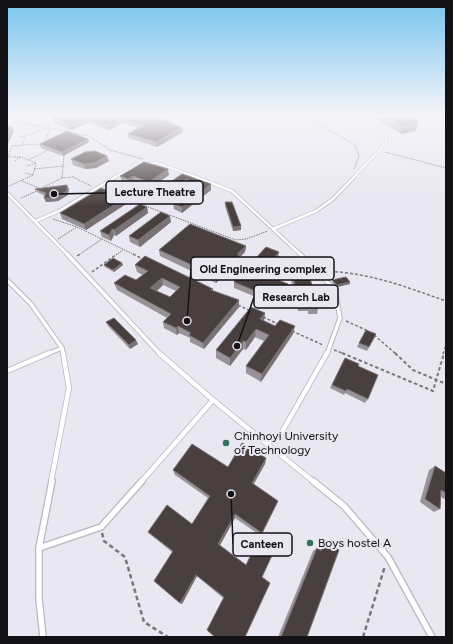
<svg xmlns="http://www.w3.org/2000/svg" width="453" height="644" viewBox="0 0 453 644" font-family="Figtree,sans-serif">
<rect width="100%" height="100%" fill="#e8e7f2"/>
<g fill="none" stroke-linecap="round" stroke-linejoin="round">
<defs>
<path id="service-far4" d="M 349,116 L 386,139 L 386,143 L 354,177
M 161,118 L 163,116
M 145,164 L 157,163 L 196,177
M 115,177 L 137,166"/>
<path id="service-far3" d="M 193,176 L 232,191 L 301,255
M 7,193 L 68,255
M 36,221 L 59,211 L 117,176
M 273,229 L 316,211 L 333,199 L 355,176"/>
<path id="service-far2" d="M 67,254 L 160,354
M 300,254 L 335,290 L 340,318 L 327,354
M 7,280 L 31,304 L 62,348 L 63,354
M 47,354 L 62,348"/>
<path id="service-far1" d="M 159,353 L 213,400 L 314,482
M 7,371 L 49,353
M 267,444 L 282,432 L 327,353
M 51,482 L 69,388 L 63,353
M 141,482 L 213,400"/>
<path id="service" d="M 313,481 L 344,506 L 388,557 L 432,637
M 39,548 L 101,527 L 142,481
M 43,637 L 39,599 L 39,548 L 52,481"/>
</defs>
<!-- service-far4 casing -->
<use href="#service-far4" stroke="#b8b8c2" stroke-width="3"/>
<!-- service-far3 casing -->
<use href="#service-far3" stroke="#b8b8c2" stroke-width="4"/>
<!-- service-far2 casing -->
<use href="#service-far2" stroke="#b8b8c2" stroke-width="5.5"/>
<!-- service-far1 casing -->
<use href="#service-far1" stroke="#b8b8c2" stroke-width="6"/>
<!-- service casing -->
<use href="#service" stroke="#b8b8c2" stroke-width="8"/>
<!-- path-far3 -->
<path stroke="#78777f" stroke-width="1" stroke-dasharray="1.5 1" stroke-linecap="butt" d="M 305,116 L 355,145 L 359,156 L 354,169
M 16,121 L 89,136 L 110,150 L 143,159
M 25,136 L 48,128
M 20,137 L 25,136 L 22,145
M 45,141 L 50,128
M 385,152 L 446,168
M 7,157 L 21,157 L 36,163 L 33,175 L 7,187
M 8,157 L 12,146 L 35,144 L 42,146
M 29,160 L 50,149
M 15,161 L 20,157
M 27,166 L 36,163
M 34,169 L 64,166
M 25,173 L 33,175
M 62,178 L 73,177 L 91,186
M 22,181 L 39,188
M 42,188 L 62,178 L 64,155
M 108,192 L 236,240 L 246,239 L 268,231
M 21,198 L 37,191
M 53,219 L 77,227 L 135,255
M 58,239 L 77,227
M 79,255 L 102,239
M 116,255 L 123,250"/>
<!-- path-far2 -->
<path stroke="#78777f" stroke-width="1.5" stroke-dasharray="3 2" stroke-linecap="butt" d="M 133,254 L 143,259
M 77,256 L 80,254
M 325,271 C 371,273 403,286 446,301
M 92,272 L 117,254
M 238,305 L 249,310
M 263,317 L 278,324
M 346,321 L 368,331
M 292,331 L 323,345
M 374,335 L 396,354
M 334,350 L 345,354
M 443,354 L 446,345"/>
<!-- path-far1 -->
<path stroke="#78777f" stroke-width="2" stroke-dasharray="3.5 2.5" stroke-linecap="butt" d="M 342,353 L 433,391 L 444,353
M 395,353 L 413,370 L 446,384"/>
<!-- path -->
<path stroke="#78777f" stroke-width="2.5" stroke-dasharray="4.5 3" stroke-linecap="butt" d="M 102,533 L 104,541 L 125,557 L 144,622 L 168,637
M 363,637 L 385,566"/>
<!-- service-far4 -->
<use href="#service-far4" stroke="#fff" stroke-width="2"/>
<!-- service-far3 -->
<use href="#service-far3" stroke="#fff" stroke-width="2.5"/>
<!-- service-far2 -->
<use href="#service-far2" stroke="#fff" stroke-width="3.5"/>
<!-- service-far1 -->
<use href="#service-far1" stroke="#fff" stroke-width="4.5"/>
<!-- service -->
<use href="#service" stroke="#fff" stroke-width="5.5"/>
</g>
<!-- wall -->
<path fill="#989398" fill-rule="evenodd" d="M 78,116 L 158,116 L 155,118 L 174,123 L 174,125 L 183,132 L 157,147 L 129,138 L 128,134 L 139,128 L 122,123 L 109,130 L 88,123 L 71,130 L 54,123 L 53,118 L 70,119 Z
M 378,116 L 411,116 L 418,120 L 416,123 L 418,124 L 415,131 L 401,134 L 377,119 Z
M 88,139 L 89,142 L 63,156 L 41,148 L 40,144 Z
M 71,159 L 109,161 L 96,168 L 85,169 L 73,165 Z
M 182,174 L 211,184 L 211,190 L 182,213 L 174,209 L 173,203 L 191,190 L 187,185 L 161,204 L 153,201 L 152,195 Z
M 169,175 L 150,188 L 134,182 L 130,185 L 122,182 L 120,176 Z
M 35,189 L 69,189 L 68,195 L 58,201 L 46,202 L 45,196 L 37,192 Z
M 125,198 L 126,204 L 86,230 L 62,219 L 60,213 Z
M 225,202 L 241,230 L 233,231 L 225,206 Z
M 147,207 L 148,213 L 116,236 L 114,235 L 111,241 L 102,237 L 100,231 Z
M 171,222 L 140,247 L 130,242 L 129,236 Z
M 246,246 L 245,252 L 239,258 L 239,262 L 227,275 L 225,274 L 216,283 L 160,256 L 159,250 Z
M 278,258 L 264,274 L 288,284 L 287,290 L 276,305 L 234,288 L 234,282 Z
M 122,263 L 123,265 L 114,272 L 105,267 L 104,265 Z
M 135,265 L 239,300 L 239,307 L 204,349 L 190,342 L 190,338 L 179,333 L 177,335 L 164,328 L 163,322 L 167,318 L 117,290 L 114,283 L 136,280 L 143,275 L 137,272 ZM 163,285 L 176,291 L 170,297 L 157,291 Z
M 291,269 L 318,308 L 317,314 L 308,314 L 308,311 L 298,311 L 290,276 Z
M 332,280 L 350,282 L 350,284 L 337,287 L 332,282 Z
M 265,313 L 264,321 L 293,334 L 261,382 L 246,373 L 246,366 L 264,341 L 255,337 L 246,350 L 243,349 L 230,366 L 216,358 L 216,350 Z
M 106,322 L 138,344 L 130,349 L 108,326 Z
M 376,334 L 367,351 L 357,347 L 359,343 Z
M 345,358 L 358,366 L 368,399 L 365,403 L 345,393 L 344,395 L 330,388 Z
M 266,458 L 265,464 L 254,484 L 278,501 L 261,536 L 235,518 L 220,545 L 246,565 L 275,549 L 223,598 L 197,576 L 182,604 L 180,603 L 172,552 L 151,535 L 148,532 L 192,524 L 208,498 L 175,475 L 173,470 L 228,467 Z
M 435,466 L 446,473 L 446,500 L 441,497 L 440,509 L 434,512 L 420,502 L 429,470 Z
M 325,540 L 307,637 L 278,637 L 313,551 L 317,548 L 319,549 L 321,544 Z"/>
<!-- shaded-wall -->
<path fill="#797174" d="M 149,116 L 158,116 L 150,120 Z
M 87,119 L 88,123 L 71,130 L 69,125 Z
M 121,119 L 122,123 L 109,130 L 108,125 Z
M 418,120 L 416,124 L 418,124 L 415,131 L 401,134 L 403,126 L 414,122 Z
M 11,126 L 14,131 L 7,146 L 7,136 Z
M 182,127 L 183,132 L 157,147 L 156,142 Z
M 88,139 L 89,142 L 63,156 L 62,152 Z
M 107,156 L 109,161 L 96,168 L 85,169 L 84,164 Z
M 168,169 L 169,175 L 150,188 L 149,182 Z
M 133,176 L 134,182 L 130,185 L 128,179 Z
M 187,179 L 187,185 L 161,204 L 160,198 Z
M 211,184 L 211,190 L 182,213 L 182,207 Z
M 67,185 L 69,189 L 68,195 L 58,201 L 46,202 L 44,198 Z
M 125,198 L 126,204 L 86,230 L 84,224 Z
M 147,207 L 148,213 L 116,236 L 114,230 Z
M 170,216 L 171,222 L 140,247 L 138,240 Z
M 241,226 L 241,230 L 233,231 L 233,227 Z
M 112,229 L 114,235 L 111,241 L 109,235 Z
M 246,246 L 245,252 L 239,258 L 239,262 L 227,275 L 227,268 L 237,254 Z
M 279,252 L 278,258 L 261,279 L 261,273 Z
M 122,263 L 123,265 L 114,272 L 113,270 Z
M 224,267 L 225,274 L 216,283 L 216,276 Z
M 162,278 L 163,285 L 152,295 L 150,288 Z
M 350,282 L 350,284 L 337,287 L 337,285 Z
M 288,284 L 287,290 L 276,305 L 277,300 Z
M 239,300 L 239,307 L 204,349 L 203,343 Z
M 265,313 L 264,321 L 260,319 Z
M 178,326 L 179,333 L 177,335 L 176,328 Z
M 295,326 L 293,334 L 261,382 L 262,374 Z
M 256,329 L 255,337 L 246,350 L 246,342 Z
M 136,340 L 138,344 L 130,349 L 129,345 Z
M 243,341 L 243,349 L 230,366 L 230,358 Z
M 266,458 L 265,464 L 251,488 L 252,483 Z
M 235,514 L 235,518 L 219,547 L 218,544 Z
M 196,575 L 197,576 L 182,604 L 180,603 Z"/>
<!-- building -->
<path fill="#493f3e" stroke="#797174" fill-rule="evenodd" d="M 54,116 L 62,116 L 70,119 L 78,116 L 149,116 L 174,123 L 171,124 L 182,127 L 156,142 L 128,134 L 144,125 L 121,119 L 108,125 L 87,119 L 69,125 L 53,118 Z
M 386,116 L 411,116 L 418,120 L 414,122 L 418,124 L 403,126 Z
M 11,126 L 7,136 L 7,127 Z
M 67,131 L 88,139 L 62,152 L 40,144 Z
M 95,151 L 107,156 L 94,163 L 84,164 L 71,159 L 85,152 Z
M 144,162 L 168,169 L 149,182 L 133,176 L 128,179 L 120,176 Z
M 182,174 L 211,184 L 182,207 L 173,203 L 194,188 L 187,179 L 160,198 L 152,195 Z
M 67,185 L 67,191 L 56,197 L 44,198 L 46,193 L 35,189 Z
M 101,188 L 125,198 L 84,224 L 60,213 Z
M 225,202 L 232,202 L 241,226 L 233,227 Z
M 140,204 L 147,207 L 114,230 L 112,229 L 109,235 L 100,231 Z
M 161,212 L 170,216 L 138,240 L 129,236 Z
M 190,224 L 246,246 L 237,254 L 239,255 L 227,268 L 224,267 L 216,276 L 159,250 Z
M 266,247 L 279,252 L 261,273 L 288,284 L 277,300 L 234,282 Z
M 145,256 L 213,289 L 211,290 L 239,300 L 203,343 L 189,335 L 191,333 L 178,326 L 176,328 L 163,322 L 171,314 L 114,283 L 125,275 L 136,280 L 148,271 L 135,265 ZM 162,278 L 180,287 L 170,297 L 150,288 Z
M 113,258 L 122,263 L 113,270 L 104,265 Z
M 307,267 L 318,308 L 310,308 L 309,305 L 300,305 L 291,269 Z
M 346,277 L 350,282 L 337,285 L 332,280 Z
M 251,307 L 265,313 L 260,319 L 275,326 L 280,320 L 295,326 L 262,374 L 246,366 L 269,335 L 256,329 L 246,342 L 243,341 L 230,358 L 216,350 Z
M 114,318 L 136,340 L 129,345 L 106,322 Z
M 366,330 L 376,334 L 369,347 L 359,343 Z
M 345,358 L 359,364 L 358,366 L 378,375 L 368,399 L 347,389 L 346,391 L 332,385 Z
M 242,443 L 266,458 L 252,483 L 278,501 L 262,533 L 235,514 L 218,544 L 246,565 L 259,538 L 275,549 L 262,577 L 270,583 L 245,637 L 215,637 L 207,630 L 224,597 L 196,575 L 180,603 L 154,581 L 173,551 L 148,532 L 167,505 L 192,524 L 210,496 L 173,470 L 192,444 L 228,467 Z
M 435,466 L 446,473 L 446,493 L 441,490 L 440,509 L 425,499 Z
M 325,540 L 339,550 L 307,637 L 281,637 L 317,548 L 321,551 Z"/>
<!-- sky -->
<linearGradient id="sky" x2="0" y2="1"><stop stop-color="#77c5ee"/><stop offset="0.56" stop-color="#f5f4f9"/><stop offset="1" stop-color="#f5f4f9" stop-opacity="0"/></linearGradient>
<rect width="453" height="206" fill="url(#sky)"/>
<!-- markers -->
<g fill="#36715a" stroke="#e8e7f2" stroke-width="1.5">
<circle cx="226" cy="443" r="4"/>
<circle cx="310" cy="543" r="4"/>
</g>
<g text-anchor="middle" stroke-width="4" stroke-linejoin="round" paint-order="stroke">
<!-- near-poi labels -->
<g font-size="12" fill="#131216" stroke="#e8e7f2" text-anchor="start">
<text x="234" y="440">Chinhoyi University<tspan x="234" dy="14">of Technology</tspan></text>
<text x="318" y="547">Boys hostel A</text>
</g>
</g>
<!-- callouts -->
<path fill="none" stroke="#131216" stroke-width="1.5" d="M54 194L106 193M187 321L191 269M237 346L254 297M231 494L233 544"/>
<g fill="#131216" stroke="#e8e7f2" stroke-width="1.5">
<circle cx="54" cy="194" r="4"/>
<circle cx="187" cy="321" r="4"/>
<circle cx="237" cy="346" r="4"/>
<circle cx="231" cy="494" r="4"/>
</g>
<g fill="#e8e7f2" stroke="#131216" stroke-width="1.5">
<rect x="106" y="181" width="97" height="23" rx="4"/>
<rect x="191" y="257" width="143" height="23" rx="4"/>
<rect x="254" y="285" width="84" height="23" rx="4"/>
<rect x="233" y="533" width="59" height="23" rx="4"/>
</g>
<g font-size="11" text-anchor="middle" font-weight="bold" fill="#131216">
<text x="155" y="196">Lecture Theatre</text>
<text x="263" y="273">Old Engineering complex</text>
<text x="296" y="301">Research Lab</text>
<text x="262" y="548">Canteen</text>
</g>
<!-- border -->
<rect width="453" height="644" fill="none" stroke="#131216" stroke-width="16"/>
</svg>
